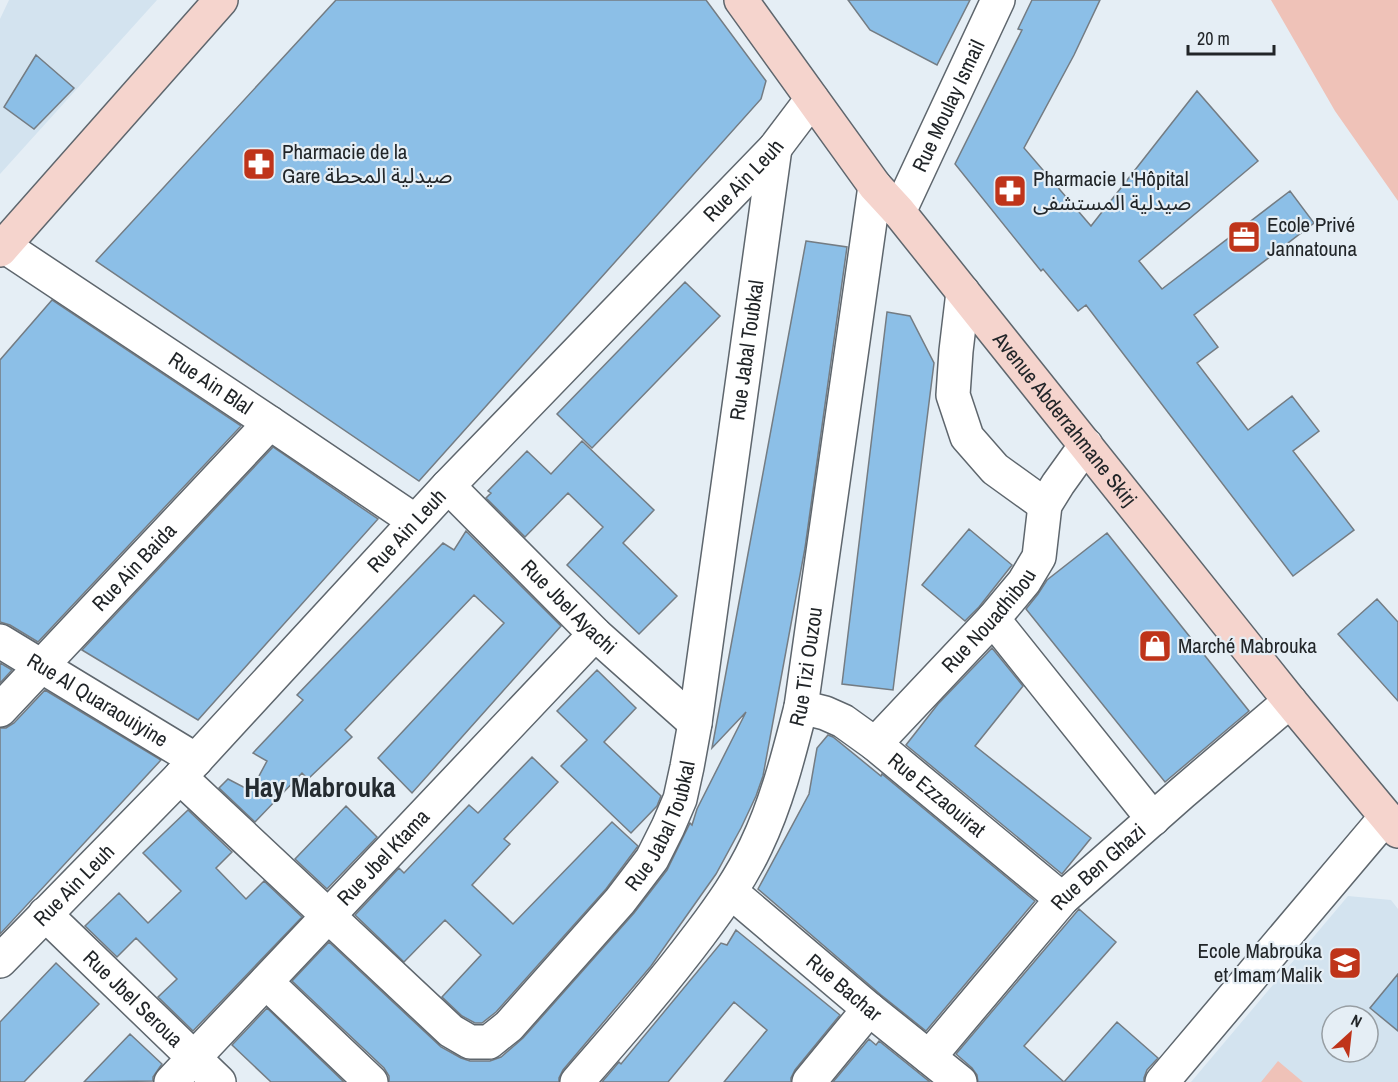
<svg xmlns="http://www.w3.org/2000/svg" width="1398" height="1082" viewBox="0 0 1398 1082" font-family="'Archivo Narrow','Noto Sans Arabic',sans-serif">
<rect width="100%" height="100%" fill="#e5eef5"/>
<!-- built -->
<path fill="#d3e3ef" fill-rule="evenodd" d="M 9,0 L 157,0 L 0,174 L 0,19 Z
M 1348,896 L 1391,900 L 1398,909 L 1398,1082 L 1191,1082 ZM 1332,1016 L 1368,1016 L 1368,1052 L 1332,1052 Z"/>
<!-- green -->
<path fill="#efc2b8" d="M 1271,0 L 1398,0 L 1398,201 L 1335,111 Z
M 1278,1061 L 1303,1082 L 1261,1082 Z"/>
<!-- building -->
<path fill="#8cbfe7" stroke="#747c83" stroke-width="1.5" d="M 336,0 L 706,0 L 766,81 L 761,99 L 419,481 L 96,261 Z
M 848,0 L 970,0 L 937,65 L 870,30 Z
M 1032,0 L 1100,0 L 1074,55 L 1024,148 L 1091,226 L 1197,91 L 1258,161 L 1139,261 L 1162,289 L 1290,191 L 1314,223 L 1194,315 L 1218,347 L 1197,363 L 1248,430 L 1292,396 L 1319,431 L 1293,451 L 1354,530 L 1293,576 L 1086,305 L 1078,311 L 1043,269 L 1041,271 L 955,164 L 1022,30 L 1018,29 Z
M 36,55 L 74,88 L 34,129 L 4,107 Z
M 806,241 L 847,247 L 805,548 L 763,776 L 756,796 L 741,828 L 716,874 L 651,966 L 563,1070 L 559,1078 L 559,1082 L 389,1082 L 389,1076 L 384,1068 L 292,981 L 329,942 L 441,1047 L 461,1058 L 470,1061 L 490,1061 L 501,1057 L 523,1038 L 634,913 L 667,870 L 690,823 L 692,825 L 697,809 L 746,712 L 712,748 Z
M 685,282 L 720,316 L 592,448 L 557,414 Z
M 52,300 L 241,426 L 38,642 L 10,625 L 0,622 L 0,360 Z
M 887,312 L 910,316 L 934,363 L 893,690 L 842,684 Z
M 582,441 L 654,510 L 623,543 L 677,596 L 639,634 L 567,565 L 603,527 L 568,493 L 525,537 L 486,498 L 491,493 L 488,491 L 527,451 L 551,474 Z
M 273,447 L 378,519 L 198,720 L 82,650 Z
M 969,529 L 1012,565 L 979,607 L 965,621 L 922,585 Z
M 466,531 L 561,626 L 412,793 L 378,758 L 504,623 L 474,595 L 345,730 L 352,737 L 308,779 L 302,773 L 255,822 L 219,788 L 228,779 L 251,791 L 267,761 L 253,753 L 303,700 L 297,695 L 443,543 L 454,550 Z
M 1107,533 L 1249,711 L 1165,782 L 1026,609 L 1038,594 L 1047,580 Z
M 1377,599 L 1398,622 L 1398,701 L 1338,634 Z
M 992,648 L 1023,686 L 975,746 L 1091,838 L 1062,874 L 906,745 L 938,704 Z
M 0,663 L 12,670 L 0,683 Z
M 597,670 L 636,708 L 604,742 L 661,796 L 657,806 L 631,833 L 561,766 L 587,740 L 557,711 Z
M 45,690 L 161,760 L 0,934 L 0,728 L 6,728 L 14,723 Z
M 828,735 L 833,737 L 881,776 L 882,774 L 1035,901 L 926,1031 L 881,995 L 758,889 L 809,794 L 817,748 Z
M 532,757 L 558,782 L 504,839 L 510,844 L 472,885 L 513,924 L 612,822 L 638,846 L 606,889 L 496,1012 L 482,1023 L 475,1023 L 462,1016 L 442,997 L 481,955 L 445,920 L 404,962 L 355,915 L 399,868 L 404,873 L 469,805 L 478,813 Z
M 346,806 L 377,837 L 327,889 L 295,859 Z
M 188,810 L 232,852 L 216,868 L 246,899 L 264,881 L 302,917 L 193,1031 L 158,997 L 177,979 L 136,938 L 117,957 L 85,926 L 119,893 L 148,923 L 181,891 L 143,853 Z
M 1079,909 L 1116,942 L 1024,1046 L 1064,1082 L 1117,1022 L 1158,1058 L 1147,1070 L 1144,1078 L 1144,1082 L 978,1082 L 977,1075 L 972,1068 L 956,1054 Z
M 736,930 L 840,1015 L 795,1070 L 791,1078 L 791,1082 L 724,1082 L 767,1030 L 734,1002 L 668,1082 L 602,1082 L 619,1062 L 621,1064 L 721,943 L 727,945 Z
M 56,963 L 99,1004 L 24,1082 L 0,1082 L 0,1022 Z
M 1398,974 L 1398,1031 L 1370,1008 Z
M 267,1008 L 344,1082 L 271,1082 L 232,1045 Z
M 130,1034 L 162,1064 L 153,1077 L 153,1081 L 84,1082 Z
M 869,1039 L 876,1045 L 879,1041 L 930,1082 L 833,1082 Z"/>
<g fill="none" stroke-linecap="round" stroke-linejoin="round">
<defs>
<g id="street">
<path id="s1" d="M 899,212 L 998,0"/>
<path id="s2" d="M 4,246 L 270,423 L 415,521"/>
<path d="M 963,292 L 956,351 L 953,395 L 967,437 L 995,469 L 1045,505"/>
<path id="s3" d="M 448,486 L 595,634 L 695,723"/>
<path d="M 993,619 L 1153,819"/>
<path id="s4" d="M 0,641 L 196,760"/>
<path id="s5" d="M 801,707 L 825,713 L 843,721 L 875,744 L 1062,899"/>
<path id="s6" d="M 0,710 L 270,423"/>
<path id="s7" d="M 875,744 L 993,619 L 1024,582 L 1039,557 L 1045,505 L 1058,484 L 1086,445"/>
<path id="s8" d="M 180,777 L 451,1031 L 470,1042 L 489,1042 L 509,1026 L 620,901 L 652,859 L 668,827 L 680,799 L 687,767 L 695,723 L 775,148"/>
<path id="s9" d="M 731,892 L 869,1009 L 960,1082"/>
<path id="s10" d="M 45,914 L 219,1082"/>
<path id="s11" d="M 0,961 L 180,777 L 448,486 L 775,148 L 812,99"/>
<path d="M 266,982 L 371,1082"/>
<path id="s12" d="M 929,1057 L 1062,899 L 1182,793 L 1290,701"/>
<path id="s13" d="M 171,1082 L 595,634"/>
<path id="s14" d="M 577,1082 C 619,1034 661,986 700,934 C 721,906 741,878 756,846 C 777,802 789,754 801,707 L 875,186"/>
<path d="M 809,1082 L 869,1009"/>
<path d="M 1162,1082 L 1386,817"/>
</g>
<g id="secondary">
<path id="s15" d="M 741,0 L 875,186 L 899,212 L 1290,701 L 1398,831"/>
<path d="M 0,250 L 221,0"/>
</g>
</defs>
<!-- street casing -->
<use href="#street" stroke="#5e666d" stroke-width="36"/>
<!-- secondary casing -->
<use href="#secondary" stroke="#5e666d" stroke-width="36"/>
<!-- street -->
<use href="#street" stroke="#fff" stroke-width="33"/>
<!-- secondary -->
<use href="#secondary" stroke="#f5d4cd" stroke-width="33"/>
</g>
<!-- icons -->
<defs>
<symbol id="pharmacy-square" viewBox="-11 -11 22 22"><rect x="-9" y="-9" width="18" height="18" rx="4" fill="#bf341a" stroke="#e5eef5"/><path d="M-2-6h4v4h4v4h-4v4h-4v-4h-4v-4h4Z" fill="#fff"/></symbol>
<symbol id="office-square" viewBox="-11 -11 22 22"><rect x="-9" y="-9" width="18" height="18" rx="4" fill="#bf341a" stroke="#e5eef5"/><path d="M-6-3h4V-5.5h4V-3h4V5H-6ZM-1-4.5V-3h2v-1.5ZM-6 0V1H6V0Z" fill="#fff"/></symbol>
<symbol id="shop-square" viewBox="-11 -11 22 22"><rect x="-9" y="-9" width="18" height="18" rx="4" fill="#bf341a" stroke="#e5eef5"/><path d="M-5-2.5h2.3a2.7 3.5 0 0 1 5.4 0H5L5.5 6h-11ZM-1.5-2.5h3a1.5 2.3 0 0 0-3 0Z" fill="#fff"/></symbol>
<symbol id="school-square" viewBox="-11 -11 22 22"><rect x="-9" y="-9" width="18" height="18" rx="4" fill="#bf341a" stroke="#e5eef5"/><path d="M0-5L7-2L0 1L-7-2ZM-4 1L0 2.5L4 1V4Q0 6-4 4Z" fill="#fff"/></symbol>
</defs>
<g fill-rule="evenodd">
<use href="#pharmacy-square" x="240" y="145" width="38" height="38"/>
<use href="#pharmacy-square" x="991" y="172" width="38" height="38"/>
<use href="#office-square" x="1225" y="218" width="38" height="38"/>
<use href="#shop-square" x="1136" y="627" width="38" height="38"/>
<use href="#school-square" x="1326" y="944" width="38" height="38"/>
</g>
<g text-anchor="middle" stroke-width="4.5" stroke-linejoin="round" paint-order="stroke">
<!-- street labels -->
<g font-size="21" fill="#212528" stroke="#e5eef5">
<text dy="7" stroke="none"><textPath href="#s1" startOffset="117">Rue Moulay Ismail</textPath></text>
<text dy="7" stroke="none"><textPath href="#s11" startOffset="1078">Rue Ain Leuh</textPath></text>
<text dy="7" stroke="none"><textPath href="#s8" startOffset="1178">Rue Jabal Toubkal</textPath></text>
<text dy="7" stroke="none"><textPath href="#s2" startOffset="248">Rue Ain Blal</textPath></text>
<text dy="7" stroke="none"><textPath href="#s15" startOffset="530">Avenue Abderrahmane Skirj</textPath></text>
<text dy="7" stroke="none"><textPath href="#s11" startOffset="592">Rue Ain Leuh</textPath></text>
<text dy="7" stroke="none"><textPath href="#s6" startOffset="196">Rue Ain Baida</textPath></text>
<text dy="7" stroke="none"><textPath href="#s3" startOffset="171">Rue Jbel Ayachi</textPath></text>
<text dy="7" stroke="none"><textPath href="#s7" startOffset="168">Rue Nouadhibou</textPath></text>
<text dy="7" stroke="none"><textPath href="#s14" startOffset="484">Rue Tizi Ouzou</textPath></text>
<text dy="7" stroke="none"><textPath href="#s4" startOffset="114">Rue Al Quaraouiyine</textPath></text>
<text dy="7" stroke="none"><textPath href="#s5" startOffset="164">Rue Ezzaouirat</textPath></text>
<text dy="7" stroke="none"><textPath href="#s8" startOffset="692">Rue Jabal Toubkal</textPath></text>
<text dy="7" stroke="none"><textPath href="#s13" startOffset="309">Rue Jbel Ktama</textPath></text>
<text dy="7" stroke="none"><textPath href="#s12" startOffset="255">Rue Ben Ghazi</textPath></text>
<text dy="7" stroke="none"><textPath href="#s11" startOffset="106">Rue Ain Leuh</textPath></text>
<text dy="7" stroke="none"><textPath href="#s9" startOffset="148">Rue Bachar</textPath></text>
<text dy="7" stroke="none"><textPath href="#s10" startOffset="122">Rue Jbel Seroua</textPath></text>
</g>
<!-- poi labels -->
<g font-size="21" fill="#212528" stroke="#e5eef5" text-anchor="start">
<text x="282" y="159">Pharmacie de la<tspan x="282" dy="24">Gare صيدلية المحطة</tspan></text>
<text x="1033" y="186">Pharmacie L'Hôpital<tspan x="1033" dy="24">صيدلية المستشفى</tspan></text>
<text x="1267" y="232">Ecole Privé<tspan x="1267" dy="24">Jannatouna</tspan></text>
<text x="1178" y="653">Marché Mabrouka</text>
<text x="1322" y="958" text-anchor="end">Ecole Mabrouka<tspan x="1322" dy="24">et Imam Malik</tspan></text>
</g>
<!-- district labels -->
<g font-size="27" font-weight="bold" fill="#242b30" stroke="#e5eef5">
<text x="320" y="797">Hay Mabrouka</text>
</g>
</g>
<!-- north arrow -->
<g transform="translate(1350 1034) rotate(27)"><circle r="28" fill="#e5eef5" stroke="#979ea3" stroke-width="1.5"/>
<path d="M0-4.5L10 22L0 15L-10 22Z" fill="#bf341a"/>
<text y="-9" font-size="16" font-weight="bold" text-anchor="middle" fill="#212528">N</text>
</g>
<!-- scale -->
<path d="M1188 45v9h86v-9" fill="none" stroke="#212528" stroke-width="3"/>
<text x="1197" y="45" font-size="18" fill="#212528" stroke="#e5eef5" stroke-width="4.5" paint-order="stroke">20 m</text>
</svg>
